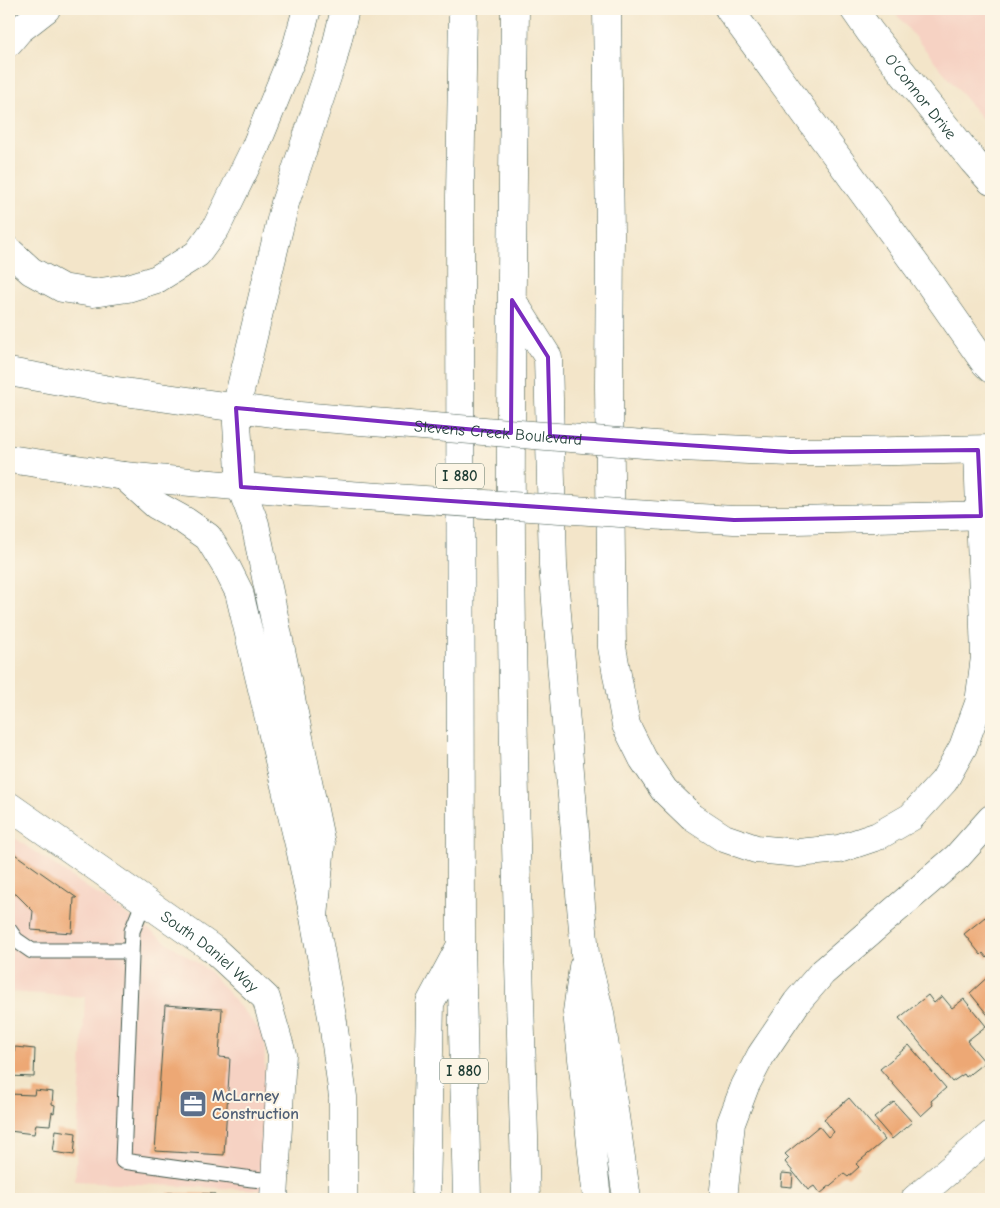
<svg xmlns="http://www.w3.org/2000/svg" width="1000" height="1208" viewBox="0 0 1000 1208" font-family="'Comic Neue',sans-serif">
<rect width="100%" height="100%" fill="#fcf5e5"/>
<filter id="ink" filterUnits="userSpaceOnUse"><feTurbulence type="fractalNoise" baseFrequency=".02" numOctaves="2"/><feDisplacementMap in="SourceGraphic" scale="10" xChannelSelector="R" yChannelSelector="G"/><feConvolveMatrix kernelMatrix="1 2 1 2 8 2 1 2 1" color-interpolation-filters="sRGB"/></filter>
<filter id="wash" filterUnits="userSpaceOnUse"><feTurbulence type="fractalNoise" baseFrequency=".0096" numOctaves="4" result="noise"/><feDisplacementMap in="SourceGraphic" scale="20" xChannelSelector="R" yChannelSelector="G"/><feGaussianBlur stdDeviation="1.12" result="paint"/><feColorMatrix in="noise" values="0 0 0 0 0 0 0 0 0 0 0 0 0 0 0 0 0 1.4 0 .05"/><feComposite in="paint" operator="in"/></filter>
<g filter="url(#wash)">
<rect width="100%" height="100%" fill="#f3e5c9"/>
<!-- built -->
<path fill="#f6d2c3" d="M 892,9 L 991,9 L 991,130 Z
M 9,834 L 209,971 L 265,1036 L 263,1190 L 75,1181 L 85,997 L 9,992 Z"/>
<g id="blocks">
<!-- building -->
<path fill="#eda874" d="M 9,850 L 77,898 L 74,898 L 72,933 L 31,930 L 33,911 L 16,894 L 9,894 Z
M 985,917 L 991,925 L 991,954 L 987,958 L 983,953 L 981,955 L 964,934 Z
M 991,974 L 991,1019 L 970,993 Z
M 928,995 L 934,1003 L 942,996 L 952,1008 L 964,999 L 986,1026 L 967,1041 L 985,1062 L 966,1077 L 964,1074 L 952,1082 L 899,1018 Z
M 165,1005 L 222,1009 L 219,1057 L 230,1058 L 224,1155 L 155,1151 Z
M 909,1045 L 946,1088 L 931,1101 L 933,1105 L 921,1116 L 880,1069 Z
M 15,1047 L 35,1049 L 34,1077 L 9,1076 L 9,1053 L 14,1053 Z
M 35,1090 L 53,1092 L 52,1104 L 55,1105 L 54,1113 L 52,1112 L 50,1125 L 36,1124 L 34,1134 L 9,1131 L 9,1094 L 34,1095 Z
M 849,1098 L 885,1140 L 856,1164 L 859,1167 L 848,1177 L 844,1174 L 820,1194 L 814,1186 L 808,1190 L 785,1162 L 789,1158 L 785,1154 L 819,1126 L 828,1137 L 834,1132 L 824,1119 Z
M 894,1102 L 912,1122 L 892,1139 L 874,1118 Z
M 56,1130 L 76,1133 L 74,1155 L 53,1152 Z
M 782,1173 L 793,1174 L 792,1187 L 781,1186 Z
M 168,1193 L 215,1194 L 214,1199 L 168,1199 Z"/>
</g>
</g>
<g filter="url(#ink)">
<use href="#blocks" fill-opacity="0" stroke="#3f564a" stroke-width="1"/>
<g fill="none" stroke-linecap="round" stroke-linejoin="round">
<defs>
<path id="lane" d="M 144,901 L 132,931 L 123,1161 L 252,1179 L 275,1181
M 9,930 L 16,940 L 32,951 L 131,951"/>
<g id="street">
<path id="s1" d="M 854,9 L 870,32 L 973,161 L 991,181"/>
<path id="s2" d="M 9,806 L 213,949 L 266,998 L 282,1054 L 274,1199"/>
<path d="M 915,1199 L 991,1135"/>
</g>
<path id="primary" d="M 9,372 L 110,390 L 287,415
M 681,447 L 790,452 L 850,452 L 991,449
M 9,459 L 124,476 L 289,491
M 665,516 L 734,520 L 797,520 L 991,515"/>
<path id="highway" d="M 463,9 L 460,196 L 461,944 L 467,1199
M 515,9 C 513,188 510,368 511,547 C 513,765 519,982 526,1199
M 607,9 L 610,234 L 609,387 L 612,647 L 626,725 L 643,759 L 664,790 L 692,817 L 724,838 L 756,849 L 798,853 L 839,849 L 878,836 L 911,817 L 944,781 L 963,747 L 979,703 L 985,657 L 978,450
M 729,9 L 927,280 L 985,363 L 991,369
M 9,42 L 19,30 L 46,9
M 9,251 L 31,271 L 62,288 L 93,293 L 128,288 L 157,279 L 197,254 L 216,228 L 255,148 L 297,45 L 307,9
M 512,300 L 548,357 L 553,565 L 585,954 L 600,1013 L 627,1199
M 124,476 L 156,505 L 185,521 L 208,537 L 227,568 L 239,592 L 301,853 L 314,917 L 333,1022 L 343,1097 L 343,1199
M 314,917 L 321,844 L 255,524 L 241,487 L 236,408 L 285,203 L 333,59 L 345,9
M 583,967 L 577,1012 L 597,1199
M 426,1199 L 430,1003 L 461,945
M 723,1199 L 731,1123 L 745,1086 L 761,1055 L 797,1002 L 822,973 L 957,857 L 991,819"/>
</defs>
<!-- lane casing -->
<use href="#lane" stroke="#3f564a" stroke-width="17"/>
<!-- street casing -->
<use href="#street" stroke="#3f564a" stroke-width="29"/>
<!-- primary casing -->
<use href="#primary" stroke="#3f564a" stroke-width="29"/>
<!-- highway casing -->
<use href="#highway" stroke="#3f564a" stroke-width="29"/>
<!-- lane -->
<use href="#lane" stroke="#fff" stroke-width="15"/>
<!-- street -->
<use href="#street" stroke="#fff" stroke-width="28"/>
<!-- primary -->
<use href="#primary" stroke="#fff" stroke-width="28"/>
<!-- highway -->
<use href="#highway" stroke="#fff" stroke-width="28"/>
<defs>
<g id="primary-bridge">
<path id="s3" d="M 287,415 L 681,447"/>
<path d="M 289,491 L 665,516"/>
</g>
</defs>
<!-- primary-bridge casing -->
<use href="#primary-bridge" stroke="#3f564a" stroke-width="29" stroke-linecap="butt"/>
<!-- primary-bridge -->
<use href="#primary-bridge" stroke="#fff" stroke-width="28"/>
</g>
</g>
<!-- marked area -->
<path fill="none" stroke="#7b2cbf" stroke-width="4" stroke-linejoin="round" d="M 512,300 L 548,357 L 550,436 L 790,452 L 978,450 L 981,516 L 734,520 L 241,487 L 236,408 L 511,433 Z"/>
<!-- icons -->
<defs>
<symbol id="office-square" viewBox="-11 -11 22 22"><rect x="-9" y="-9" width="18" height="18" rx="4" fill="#5c6f8a" stroke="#fcf5e5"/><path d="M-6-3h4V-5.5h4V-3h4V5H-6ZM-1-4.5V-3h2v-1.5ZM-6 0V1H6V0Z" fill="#fff"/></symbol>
</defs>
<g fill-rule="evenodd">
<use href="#office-square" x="177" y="1088" width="32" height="32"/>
</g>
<g text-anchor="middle" stroke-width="4" stroke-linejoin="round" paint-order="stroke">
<!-- shield labels -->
<g fill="#fcf5e5" stroke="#617469" stroke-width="1">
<rect x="436" y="463.5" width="48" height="25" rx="4"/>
<rect x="440" y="1058.5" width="48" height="25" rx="4"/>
</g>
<g font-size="15" font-weight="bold" fill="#1f3d34">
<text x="460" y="481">I 880</text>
<text x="464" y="1076">I 880</text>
</g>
<!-- street labels -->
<g font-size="16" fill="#1f3d34" stroke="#fcf5e5">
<text dy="6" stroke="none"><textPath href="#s1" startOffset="110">O’Connor Drive</textPath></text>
<text dy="6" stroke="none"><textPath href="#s3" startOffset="212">Stevens Creek Boulevard</textPath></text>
<text dy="6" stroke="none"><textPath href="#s2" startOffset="248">South Daniel Way</textPath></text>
</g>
<!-- service labels -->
<g font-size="16" font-weight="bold" fill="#4e5e75" stroke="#fcf5e5" text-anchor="start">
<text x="212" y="1101">McLarney<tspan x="212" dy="18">Construction</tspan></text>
</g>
</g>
<!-- margin -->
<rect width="1000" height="1208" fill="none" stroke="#fcf5e5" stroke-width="30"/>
</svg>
